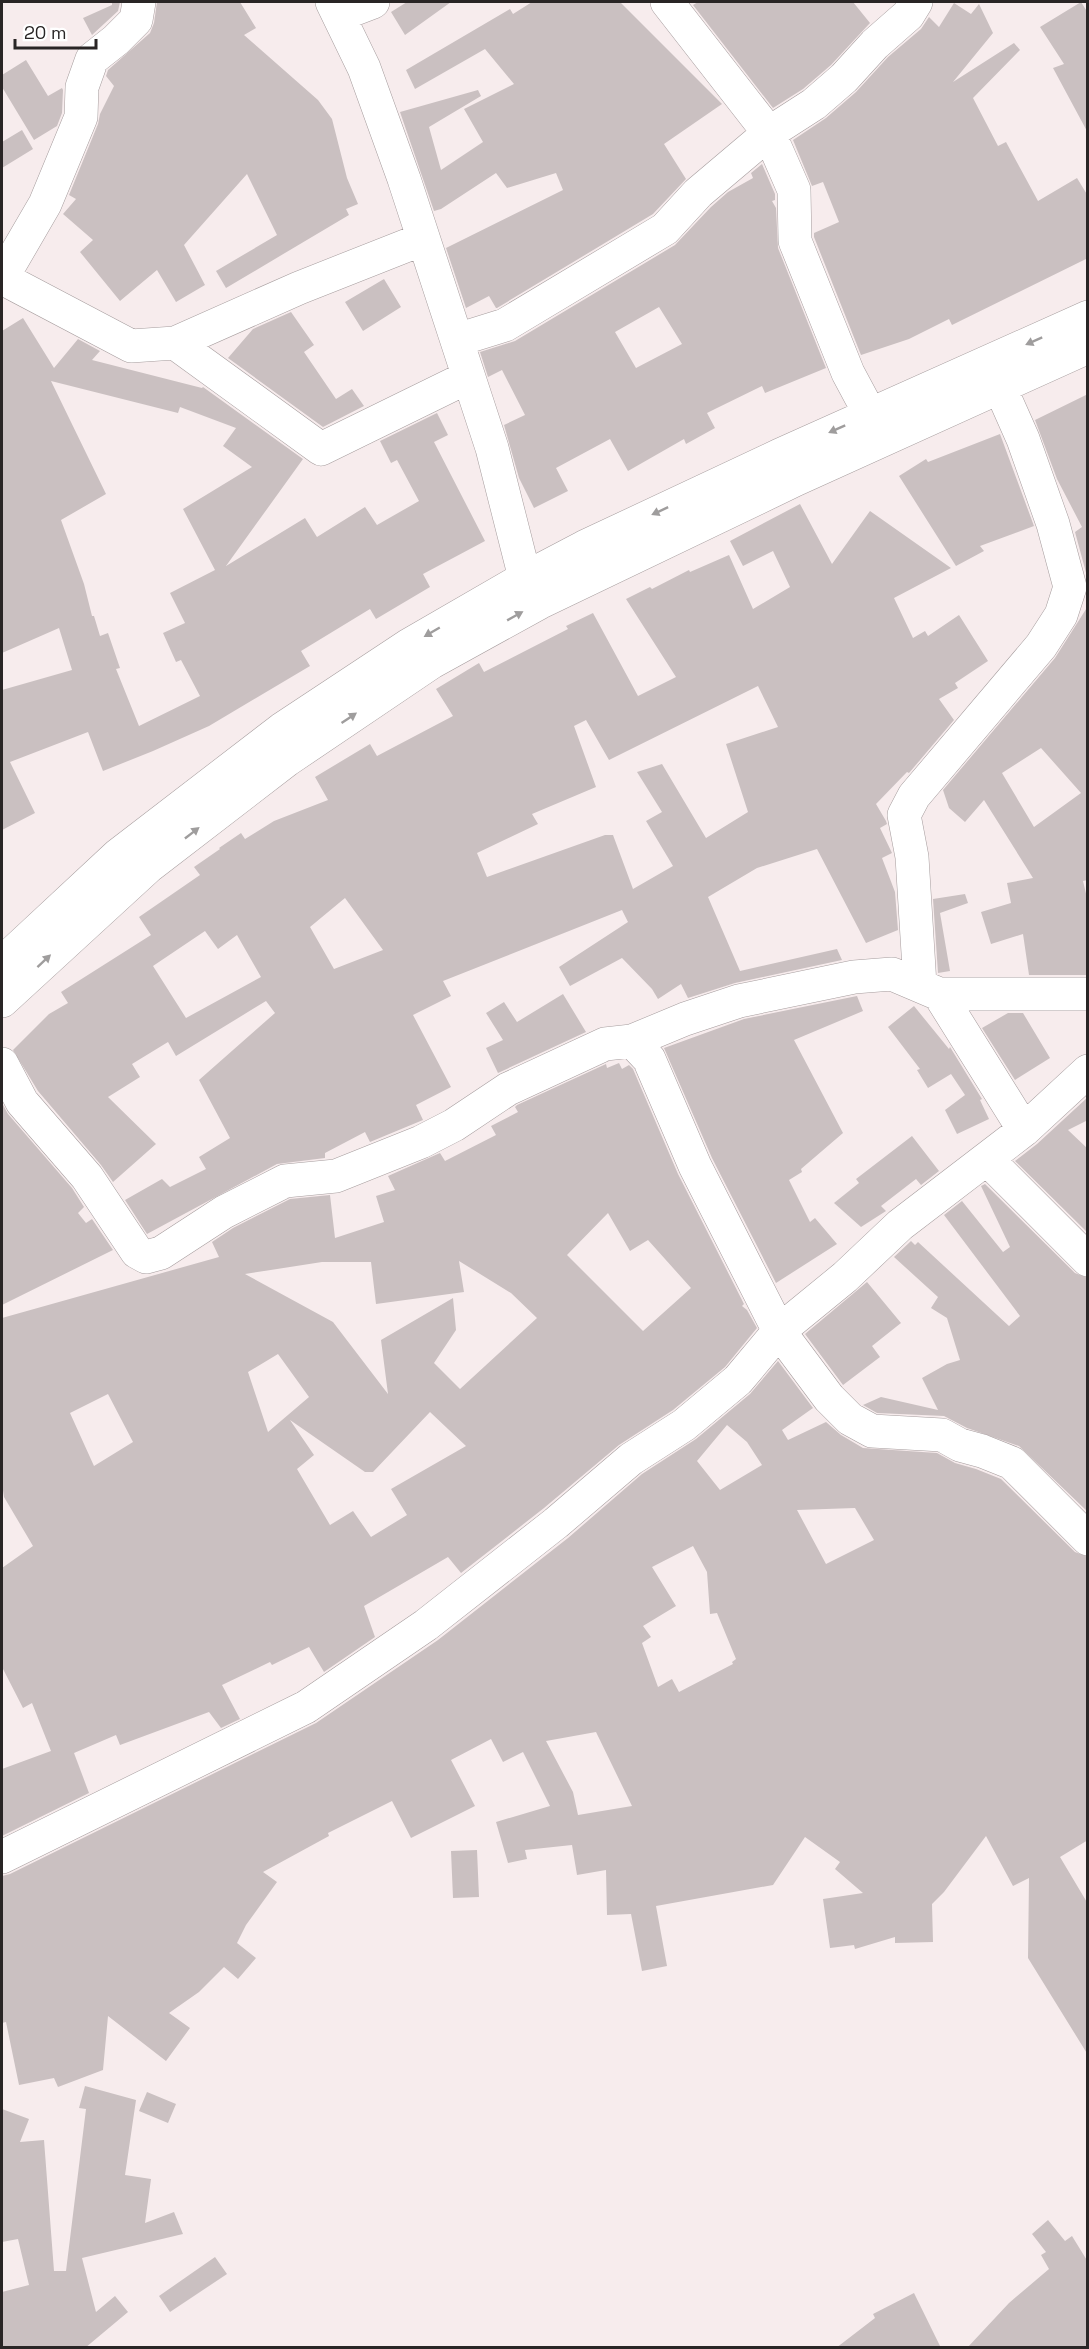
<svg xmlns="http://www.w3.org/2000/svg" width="1089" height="2349" viewBox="0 0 1089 2349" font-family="'Space Grotesk',sans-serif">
<rect width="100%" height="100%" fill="#f7eced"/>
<!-- building -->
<path fill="#cac0c1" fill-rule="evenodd" d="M 112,2 L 120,2 L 118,11 L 92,35 L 83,18 L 112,5 Z
M 157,2 L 240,2 L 256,28 L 244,35 L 318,100 L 332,119 L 347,178 L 358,204 L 346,209 L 349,215 L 226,288 L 216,271 L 277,235 L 247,174 L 184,245 L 205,285 L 176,302 L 157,270 L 120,301 L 80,252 L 93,240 L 63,214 L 76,199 L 69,195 L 98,124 L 100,114 L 114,86 L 106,76 L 108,70 L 150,33 L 154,23 Z
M 407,2 L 451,2 L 405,35 L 391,12 Z
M 532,2 L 620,2 L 722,104 L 664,144 L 686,179 L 653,214 L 497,308 L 496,308 L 489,296 L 466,308 L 446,248 L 563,190 L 556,173 L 507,188 L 496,173 L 441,209 L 434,211 L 400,112 L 478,90 L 481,96 L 429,127 L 441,170 L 483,142 L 464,109 L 514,84 L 485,49 L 415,89 L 406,70 L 510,9 L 513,14 Z
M 698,2 L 853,2 L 870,23 L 831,65 L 803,89 L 773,108 L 693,5 Z
M 1081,2 L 1088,13 L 1088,133 L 1053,68 L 1064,64 L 1040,27 Z
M 954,3 L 971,14 L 979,4 L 993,33 L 953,82 L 1014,43 L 1020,50 L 973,98 L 998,146 L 1006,142 L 1038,201 L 1077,178 L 1088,196 L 1088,258 L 952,325 L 949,319 L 909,339 L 861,355 L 814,237 L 814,233 L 839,222 L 823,182 L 812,186 L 793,140 L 826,118 L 856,92 L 888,57 L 921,29 L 929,17 L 939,27 Z
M 26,60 L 48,96 L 62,88 L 63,90 L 62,113 L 57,126 L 34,140 L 2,87 L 2,75 Z
M 22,130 L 33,149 L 2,168 L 2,142 Z
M 762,164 L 775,194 L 775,200 L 772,201 L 776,208 L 778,248 L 826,368 L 765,393 L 762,386 L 715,409 L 707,413 L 715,428 L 686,444 L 684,439 L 628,471 L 610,439 L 556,468 L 568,491 L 534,508 L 519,478 L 504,425 L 525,415 L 502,370 L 488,377 L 480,352 L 515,341 L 675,245 L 711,207 L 728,192 L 753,178 L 751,173 ZM 659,307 L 682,344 L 636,368 L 615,332 Z
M 384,279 L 401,307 L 363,331 L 345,302 Z
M 291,312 L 314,345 L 304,352 L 336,399 L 352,389 L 364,406 L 323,427 L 228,358 L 253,329 Z
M 23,318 L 54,368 L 78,339 L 100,351 L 92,360 L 202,388 L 203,387 L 303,459 L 226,566 L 305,518 L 317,537 L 365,507 L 377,525 L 419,501 L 397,460 L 391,463 L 380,441 L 437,413 L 448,435 L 434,442 L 485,541 L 423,574 L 430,587 L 376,619 L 370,609 L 301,651 L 310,666 L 209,726 L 153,751 L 103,771 L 88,732 L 10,762 L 35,813 L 2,830 L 2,690 L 72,670 L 59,628 L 2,653 L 2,331 ZM 51,381 L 178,413 L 180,407 L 236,428 L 223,446 L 252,467 L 183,509 L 215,570 L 170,593 L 185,623 L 163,633 L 176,662 L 181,660 L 200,696 L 139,726 L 116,669 L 120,668 L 108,633 L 100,636 L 94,616 L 92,616 L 84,584 L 61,520 L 106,494 Z
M 1088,394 L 1088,580 L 1075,532 L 1082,527 L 1057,479 L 1035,420 Z
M 1000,434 L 1034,526 L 980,546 L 984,551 L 956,566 L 899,476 L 926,459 L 928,462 Z
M 800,504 L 832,564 L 870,511 L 951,568 L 894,598 L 913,638 L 925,631 L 928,636 L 959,615 L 988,661 L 955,683 L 958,688 L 939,699 L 954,720 L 909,773 L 907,772 L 876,804 L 886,821 L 887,824 L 880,828 L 892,853 L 882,858 L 895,892 L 898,930 L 866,943 L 817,849 L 757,868 L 708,897 L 740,971 L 837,949 L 842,960 L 735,983 L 688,998 L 681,984 L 658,999 L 652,989 L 622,958 L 570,986 L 559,967 L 628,922 L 622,910 L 443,981 L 451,996 L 413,1015 L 451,1087 L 416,1105 L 423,1120 L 370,1142 L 365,1132 L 325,1153 L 325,1158 L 277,1164 L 147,1234 L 125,1200 L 162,1179 L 170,1187 L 206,1169 L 199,1157 L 230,1138 L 199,1080 L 275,1013 L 266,1001 L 176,1056 L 168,1042 L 132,1064 L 140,1077 L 108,1097 L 156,1144 L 113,1182 L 101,1165 L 38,1091 L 13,1050 L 49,1014 L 68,1003 L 61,992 L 151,935 L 139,917 L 200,875 L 194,867 L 220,849 L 219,848 L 241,833 L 245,839 L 274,821 L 328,800 L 315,777 L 370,744 L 377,756 L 453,716 L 436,689 L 479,663 L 484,672 L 568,629 L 566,626 L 593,613 L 638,696 L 676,677 L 626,599 L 650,587 L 652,589 L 689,570 L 690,572 L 729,555 L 753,609 L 790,587 L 773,551 L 743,566 L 730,541 ZM 758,686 L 778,727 L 726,744 L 748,812 L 706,838 L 662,764 L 637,772 L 662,812 L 646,821 L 673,866 L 633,889 L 613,835 L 605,835 L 487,877 L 477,853 L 538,824 L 532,814 L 596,787 L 574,726 L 586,720 L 609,760 ZM 345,898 L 383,950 L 334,969 L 310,927 ZM 205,931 L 218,949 L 237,935 L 261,977 L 186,1018 L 153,966 Z
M 1088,606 L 1088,880 L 1083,881 L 1088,902 L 1088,975 L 1029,975 L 1023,934 L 991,944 L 981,912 L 1011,903 L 1007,883 L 1033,878 L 984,800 L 965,822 L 949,808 L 943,790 L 1055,658 ZM 1041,748 L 1081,793 L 1034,827 L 1002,773 Z
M 965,894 L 968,903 L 940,913 L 950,971 L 938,973 L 933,899 Z
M 563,994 L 586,1032 L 498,1073 L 486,1048 L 503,1040 L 486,1013 L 504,1002 L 517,1022 Z
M 857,996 L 863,1011 L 794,1040 L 843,1133 L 801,1169 L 802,1172 L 789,1180 L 810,1222 L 815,1218 L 837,1244 L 776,1283 L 712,1158 L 664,1048 L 744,1019 Z
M 914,1006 L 949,1049 L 950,1047 L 982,1099 L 980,1100 L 989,1119 L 957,1134 L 945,1110 L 965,1095 L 951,1074 L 928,1088 L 917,1070 L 920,1069 L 888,1027 Z
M 1008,1013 L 1023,1013 L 1050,1058 L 1015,1080 L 982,1028 Z
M 619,1063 L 622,1069 L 629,1065 L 633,1069 L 678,1174 L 744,1304 L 742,1306 L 747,1310 L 757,1328 L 725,1367 L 673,1410 L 619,1445 L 544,1508 L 461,1573 L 448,1557 L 364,1606 L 375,1637 L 324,1672 L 309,1647 L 272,1665 L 270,1662 L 222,1685 L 240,1719 L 221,1728 L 209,1712 L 120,1745 L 116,1735 L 74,1753 L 89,1793 L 2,1836 L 2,1769 L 51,1751 L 32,1703 L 23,1708 L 2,1667 L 2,1568 L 33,1546 L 4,1497 L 2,1484 L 2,1318 L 219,1257 L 212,1242 L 233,1228 L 290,1199 L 330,1195 L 335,1238 L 384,1222 L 376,1196 L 395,1190 L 388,1176 L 440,1153 L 445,1161 L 496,1135 L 491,1126 L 518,1112 L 515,1107 L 517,1105 L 606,1064 L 607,1068 ZM 608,1213 L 630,1251 L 648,1240 L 691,1288 L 643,1331 L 567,1255 ZM 459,1261 L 511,1293 L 537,1318 L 460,1389 L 434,1363 L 456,1330 L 453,1298 L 381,1340 L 388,1394 L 333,1322 L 245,1274 L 322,1262 L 371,1262 L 376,1304 L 464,1292 ZM 278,1354 L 309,1397 L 268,1432 L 248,1372 ZM 108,1394 L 133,1442 L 94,1466 L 70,1413 ZM 430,1412 L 466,1446 L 391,1489 L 407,1515 L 371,1537 L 353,1511 L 330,1525 L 297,1469 L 314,1455 L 290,1420 L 365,1472 L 373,1472 Z
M 1088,1097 L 1088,1120 L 1068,1130 L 1088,1149 L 1088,1233 L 1015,1161 L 1037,1144 Z
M 2,1103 L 8,1114 L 72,1188 L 84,1207 L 78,1213 L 86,1223 L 92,1219 L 113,1250 L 2,1305 Z
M 912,1136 L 939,1171 L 921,1185 L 916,1179 L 881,1206 L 886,1211 L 861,1227 L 834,1203 L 859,1183 L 856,1179 Z
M 985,1184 L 1075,1273 L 1088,1278 L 1088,1512 L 1019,1446 L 967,1428 L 944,1416 L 877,1413 L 863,1405 L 881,1397 L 938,1410 L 922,1378 L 947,1364 L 960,1360 L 947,1318 L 931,1308 L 938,1297 L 894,1257 L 911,1241 L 915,1245 L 918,1242 L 1009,1326 L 1020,1316 L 944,1215 L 962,1201 L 1003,1252 L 1010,1247 L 981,1186 Z
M 867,1282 L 901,1323 L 872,1346 L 880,1357 L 843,1385 L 805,1334 Z
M 778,1361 L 813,1408 L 782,1430 L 788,1440 L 826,1422 L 841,1435 L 863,1448 L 937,1453 L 955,1463 L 976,1469 L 1001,1479 L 1075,1552 L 1088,1557 L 1088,1840 L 1060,1857 L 1088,1904 L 1088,2055 L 1028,1958 L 1029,1878 L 1013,1886 L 986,1836 L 944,1892 L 932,1904 L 933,1942 L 895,1943 L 895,1937 L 855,1949 L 854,1945 L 830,1948 L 823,1899 L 863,1893 L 835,1869 L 840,1862 L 805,1837 L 773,1885 L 656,1906 L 667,1966 L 642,1971 L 631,1914 L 607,1915 L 606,1870 L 577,1875 L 572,1845 L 525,1850 L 527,1859 L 508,1863 L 496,1822 L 550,1806 L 523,1752 L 503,1762 L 491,1739 L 451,1760 L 475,1806 L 411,1838 L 392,1801 L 328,1833 L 329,1836 L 263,1872 L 277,1882 L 246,1925 L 237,1943 L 256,1958 L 238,1979 L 224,1967 L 199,1992 L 169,2013 L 190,2028 L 166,2061 L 108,2016 L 103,2070 L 58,2087 L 54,2078 L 19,2085 L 6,2022 L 2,2023 L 2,1876 L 10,1874 L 316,1723 L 438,1640 L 568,1538 L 642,1474 L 696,1439 L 750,1394 ZM 727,1425 L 747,1442 L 762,1465 L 720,1490 L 697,1461 ZM 855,1508 L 874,1540 L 826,1564 L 797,1510 ZM 693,1546 L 707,1572 L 710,1614 L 717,1613 L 736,1659 L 732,1662 L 733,1664 L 679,1692 L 672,1679 L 658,1687 L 642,1643 L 651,1637 L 643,1626 L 676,1606 L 652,1567 ZM 596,1732 L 632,1806 L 578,1815 L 573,1792 L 546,1741 Z
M 477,1850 L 479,1897 L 453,1898 L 451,1851 Z
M 85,2086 L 136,2100 L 125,2175 L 151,2179 L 145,2223 L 174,2212 L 183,2234 L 82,2258 L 96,2312 L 115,2296 L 128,2312 L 85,2348 L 2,2348 L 2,2292 L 29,2285 L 18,2239 L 2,2242 L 2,2109 L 29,2119 L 20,2142 L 44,2140 L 54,2271 L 66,2271 L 86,2109 L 79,2108 Z
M 147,2092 L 176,2104 L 168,2123 L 139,2111 Z
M 1048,2220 L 1065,2241 L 1072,2236 L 1088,2262 L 1088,2348 L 967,2348 L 1009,2303 L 1049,2269 L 1041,2255 L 1046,2252 L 1032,2234 Z
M 215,2257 L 227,2274 L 170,2312 L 159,2296 Z
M 914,2293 L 941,2348 L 836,2348 L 875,2318 L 873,2314 Z"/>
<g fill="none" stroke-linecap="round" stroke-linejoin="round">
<defs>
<path id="minor" d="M 332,2 L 364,68 L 404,179 L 492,448 L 525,578
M 667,2 L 769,133 L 794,190 L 795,241 L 848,373 L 870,414
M 339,15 L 373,2
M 2,278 L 131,346 L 175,343 L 299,288 L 423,239
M 2,278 L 45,204 L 81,117 L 82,87 L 92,59 L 116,40 L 136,20 L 139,2
M 457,340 L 505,325 L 665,229 L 698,193 L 769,133 L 814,104 L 844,78 L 875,44 L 908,15 L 916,2
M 175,343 L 321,449 L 468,377
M 2,963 L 118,855 L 282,729 L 409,645 L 525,578 L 584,547 L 780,455 L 1088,317
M 920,985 L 912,857 L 904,815 L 914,796 L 1041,646 L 1061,615 L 1070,587 L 1053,524 L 1023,439 L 1000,387
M 939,994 L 1024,1130
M 2,1001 L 148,867 L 287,760 L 432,662 L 539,603 L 795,480 L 1088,347
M 632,1041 L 649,1059 L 695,1166 L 779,1331 L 829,1398 L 850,1419 L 872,1431 L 942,1435 L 960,1445 L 982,1451 L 1012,1463 L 1088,1539
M 2,1064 L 22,1102 L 87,1177 L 137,1252 L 146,1257 L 161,1253 L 224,1212 L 285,1181 L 336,1176 L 421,1142 L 454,1125 L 508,1089 L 605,1044 L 632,1041 L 685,1019 L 739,1001 L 854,977 L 892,974 L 939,994 L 1088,994
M 988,1160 L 1088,1260
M 2,1857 L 306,1707 L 426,1625 L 556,1523 L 631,1459 L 684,1425 L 738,1380 L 779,1331 L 845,1277 L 900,1225 L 1024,1130 L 1088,1071"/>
</defs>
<!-- minor casing -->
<use href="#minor" stroke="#a69d9e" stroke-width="34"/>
<!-- minor -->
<use href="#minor" stroke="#fff" stroke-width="33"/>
</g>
<!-- one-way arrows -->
<defs><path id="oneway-solid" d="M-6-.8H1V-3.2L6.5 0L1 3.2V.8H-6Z" transform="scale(1.5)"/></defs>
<g fill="#9f9d9d">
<use href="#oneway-solid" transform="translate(1034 341) rotate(156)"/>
<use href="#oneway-solid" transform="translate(837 429) rotate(156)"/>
<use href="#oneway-solid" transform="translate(660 511) rotate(155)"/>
<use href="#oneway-solid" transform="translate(515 616) rotate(-29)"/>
<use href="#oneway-solid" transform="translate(432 632) rotate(150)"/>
<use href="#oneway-solid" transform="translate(349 718) rotate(-34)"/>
<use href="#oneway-solid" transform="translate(192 833) rotate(-38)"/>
<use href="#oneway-solid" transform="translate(44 961) rotate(-43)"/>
</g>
<!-- border -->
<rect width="1089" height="2349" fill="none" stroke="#292525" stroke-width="6"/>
<!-- scale -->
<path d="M15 39v9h81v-9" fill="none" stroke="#292525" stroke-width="3"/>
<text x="24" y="39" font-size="18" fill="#292525" stroke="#ffffff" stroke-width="4.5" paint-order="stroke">20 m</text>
</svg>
